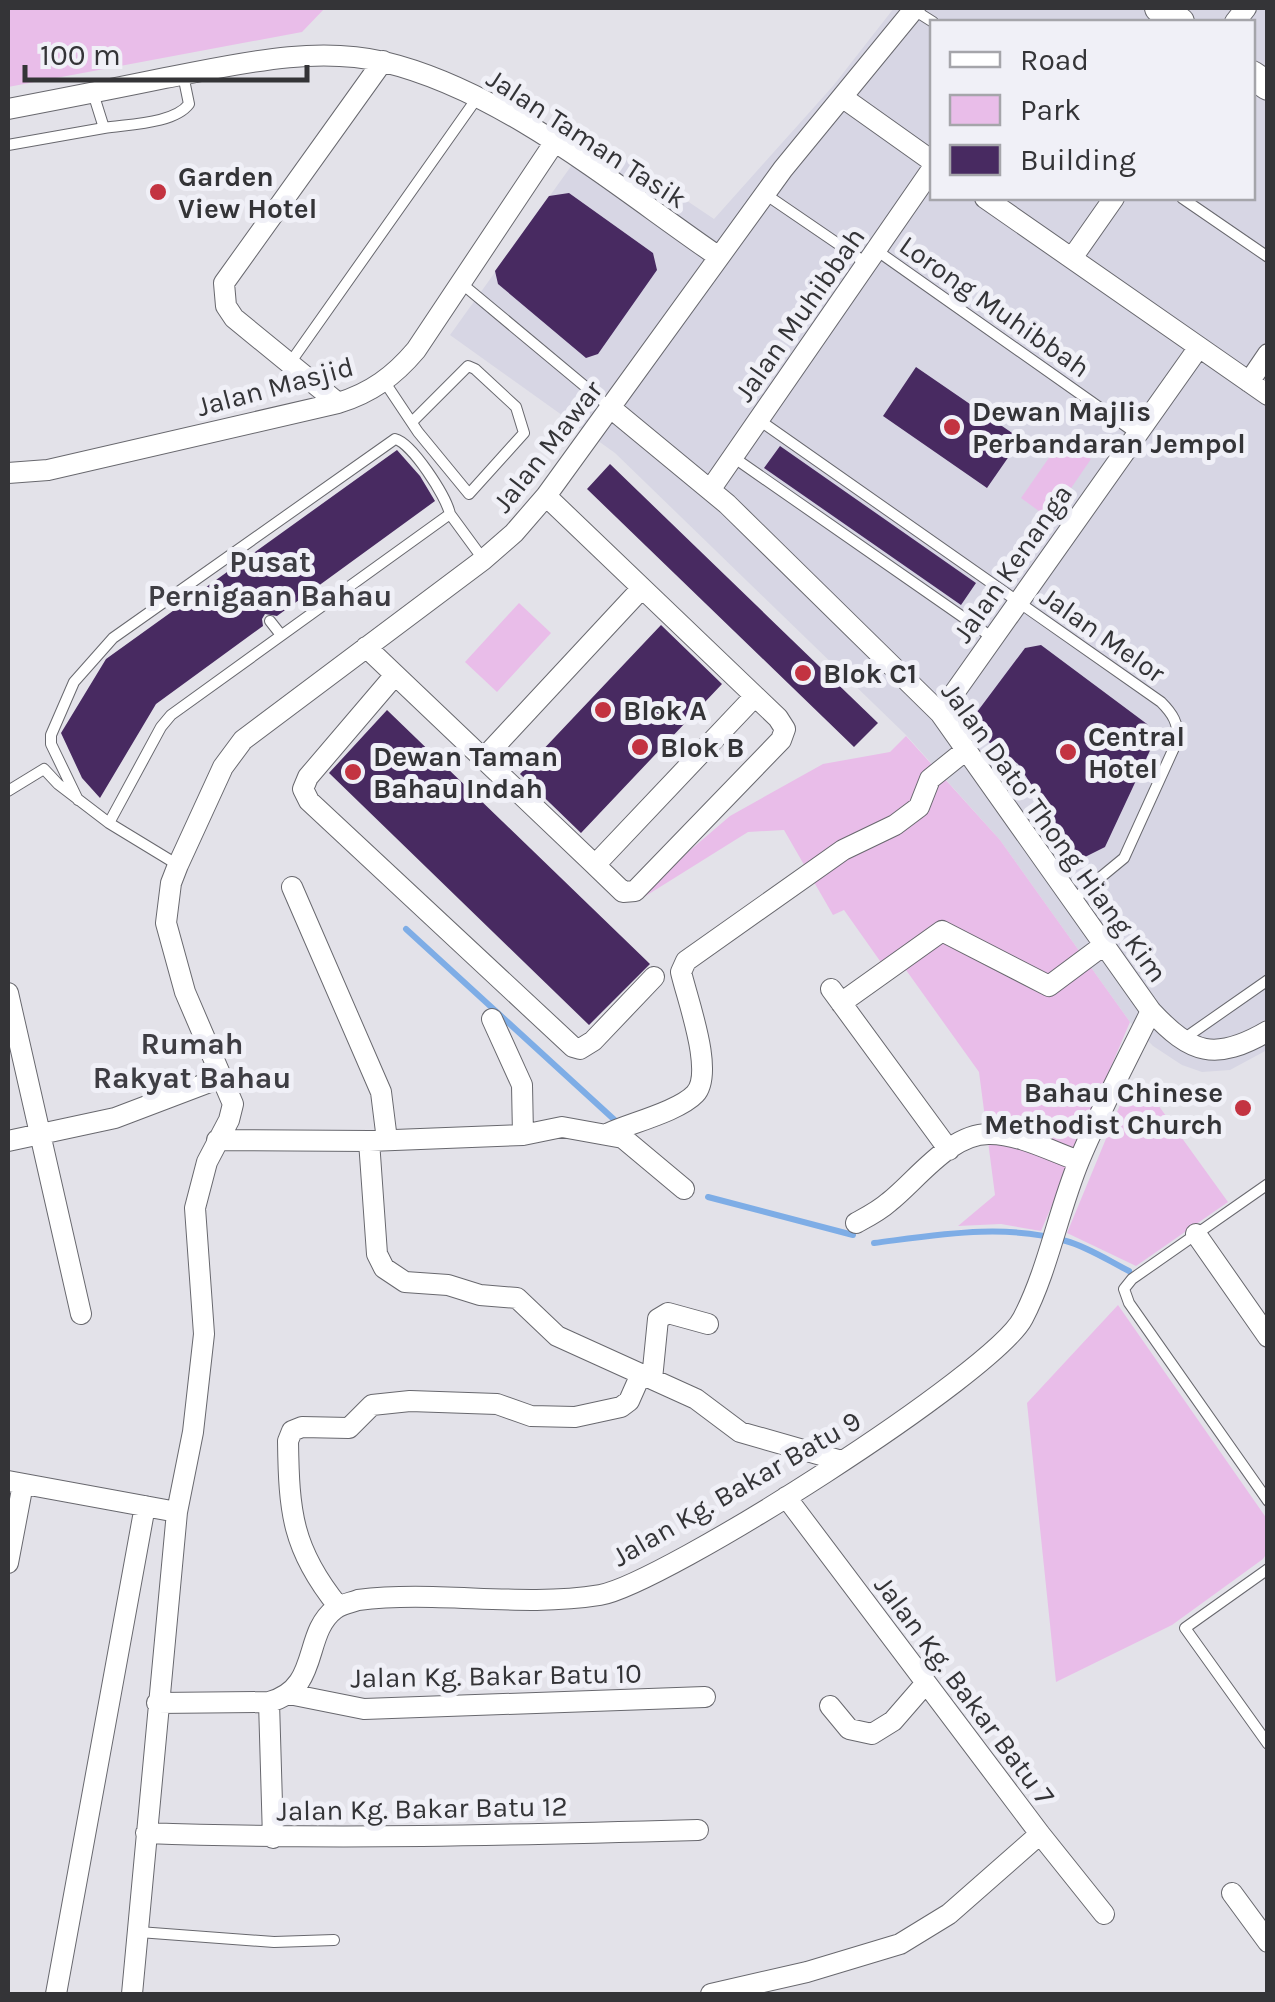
<svg xmlns="http://www.w3.org/2000/svg" width="1275" height="2002" viewBox="0 0 1275 2002" font-family="Karla,sans-serif">
<rect width="100%" height="100%" fill="#e3e2e9"/>
<!-- built -->
<path fill="#d7d6e4" fill-rule="evenodd" d="M 894,8 L 1267,8 L 1267,1050 L 1230,1070 L 1202,1072 L 1182,1065 L 1153,1046 L 1130,1022 L 1000,840 L 906,735 L 615,453 L 450,335 L 592,137 L 714,219 L 833,86 ZM 932,22 L 1252,22 L 1252,198 L 932,198 Z"/>
<!-- green -->
<path fill="#e9bde9" d="M 8,8 L 325,8 L 302,32 L 8,87 Z
M 1062,439 L 1091,459 L 1050,519 L 1021,498 Z
M 519,603 L 551,633 L 497,692 L 465,662 Z
M 906,736 L 1000,840 L 1130,1022 L 1041,1231 L 1001,1224 L 958,1226 L 995,1195 L 979,1072 L 906,970 L 892,978 L 844,910 L 833,915 L 784,830 L 748,832 L 644,897 L 688,852 L 730,816 L 823,764 L 890,752 Z
M 1143,1084 L 1228,1202 L 1136,1266 L 1067,1233 L 1127,1088 Z
M 1118,1305 L 1267,1519 L 1267,1553 L 1263,1559 L 1172,1625 L 1056,1682 L 1027,1403 Z"/>
<g fill="none" stroke-linecap="round" stroke-linejoin="round">
<!-- stream -->
<path stroke="#7eade6" stroke-width="6" d="M 406,929 L 619,1124
M 708,1197 L 853,1235
M 874,1243 C 937,1235 1004,1223 1066,1241 C 1088,1247 1109,1261 1129,1271"/>
</g>
<!-- building -->
<path fill="#482a61" d="M 569,193 L 653,253 L 657,270 L 598,354 L 586,358 L 498,284 L 495,271 L 549,196 Z
M 916,367 L 1021,439 L 987,488 L 883,416 Z
M 780,446 L 976,583 L 961,605 L 764,468 Z
M 397,450 L 420,476 L 435,501 L 277,616 L 265,614 L 262,619 L 263,626 L 156,704 L 100,798 L 82,778 L 61,733 L 106,659 Z
M 610,464 L 878,723 L 854,747 L 587,489 Z
M 661,625 L 722,684 L 581,833 L 520,774 Z
M 1041,645 L 1147,724 L 1154,742 L 1105,847 L 1079,860 L 1018,764 L 978,734 L 974,716 L 1025,648 Z
M 387,710 L 650,964 L 589,1025 L 329,773 Z"/>
<g fill="none" stroke-linecap="round" stroke-linejoin="round">
<defs>
<path id="service" d="M 914,10 L 933,22
M 93,93 L 104,128 C 128,124 174,124 189,104 L 183,75
M 8,145 L 104,128
M 765,194 L 866,263
M 1182,198 L 1268,257
M 876,250 L 1137,434
M 461,283 L 611,408
M 290,363 L 477,98
M 384,381 L 418,432 L 469,494 L 524,433 L 516,407 L 475,369 L 468,366 L 413,421
M 759,420 L 1161,702 C 1173,714 1178,723 1178,739 L 1124,858 L 1073,900
M 733,457 L 993,638
M 270,621 L 281,635
M 8,791 L 44,769 L 58,784 L 109,823
M 78,800 L 51,744 L 51,735 L 74,682 L 113,638 L 395,439 C 412,443 446,496 450,514
M 178,865 L 109,823 L 161,727 L 171,715 L 450,514 L 483,559
M 1182,1040 L 1268,980
M 1268,1184 L 1132,1279 L 1124,1289 L 1129,1303 L 1268,1501
M 1268,1569 L 1185,1628 L 1268,1744
M 139,1932 L 274,1942 L 334,1940"/>
<path id="minor" d="M 1235,22 L 1246,8
M 842,97 L 932,161
M 8,109 C 60,99 112,89 165,78 C 235,65 313,45 384,62 C 505,91 618,188 719,257
M 985,198 L 1268,395
M 1072,258 L 1114,198
M 1249,382 L 1268,354
M 338,403 L 234,318 L 226,306 L 224,283 L 383,61
M 612,409 L 727,504 L 940,713 L 1151,1011 C 1191,1054 1215,1062 1268,1031
M 8,473 L 48,470 L 338,403 C 371,393 394,376 416,350 L 554,143
M 710,490 L 932,169
M 546,496 L 778,718 L 785,729 L 781,740 L 635,891 L 623,892 L 595,865
M 366,647 L 595,865 L 755,696
M 395,675 L 308,777 L 303,789 L 309,801 L 573,1047 L 580,1049 L 593,1041 L 654,977
M 940,713 L 1199,347
M 483,759 L 642,588
M 292,887 L 381,1092 L 387,1140
M 831,989 L 949,1150
M 8,993 L 81,1314
M 841,1003 L 942,931 L 1049,986 L 1104,945
M 492,1019 L 522,1085 L 523,1135
M 609,1133 C 631,1123 679,1111 695,1094 C 715,1073 687,999 681,972 L 686,961 L 843,850 L 895,825 L 919,807 L 930,779 L 966,750
M 217,1140 L 369,1141 L 523,1135 L 562,1127 L 623,1138 L 684,1189
M 8,1141 L 115,1118 L 223,1077
M 369,1141 L 377,1254 L 384,1268 L 405,1282 L 448,1285 L 480,1295 L 517,1298 L 557,1336 L 696,1399 L 740,1432 L 842,1461
M 856,1223 C 867,1217 879,1211 889,1202 C 917,1180 950,1133 990,1134 C 1019,1134 1051,1151 1079,1161
M 1196,1234 L 1268,1337
M 652,1379 L 658,1319 L 668,1313 L 708,1324
M 8,1481 L 177,1512
M 786,1497 L 1040,1834 L 1104,1914
M 8,1563 L 23,1484
M 338,1606 C 292,1549 289,1512 288,1441 L 292,1431 L 302,1427 L 349,1428 L 372,1405 L 410,1401 L 497,1404 L 531,1416 L 575,1417 L 621,1407 L 629,1401 L 641,1374
M 289,1694 L 364,1709 L 705,1697
M 269,1702 L 273,1838
M 157,1703 L 269,1702 C 321,1688 302,1634 335,1609 C 342,1604 350,1603 358,1600 C 438,1590 520,1608 600,1595 C 663,1584 995,1373 1023,1318 C 1048,1270 1058,1212 1079,1161 C 1100,1110 1127,1060 1151,1011
M 830,1706 L 849,1729 L 872,1734 L 893,1721 L 926,1683
M 146,1833 C 330,1840 514,1835 698,1830
M 1232,1893 L 1268,1942
M 56,1994 L 145,1506
M 132,1994 L 177,1512 L 193,1432 L 204,1334 L 195,1208 L 207,1162 L 229,1120 L 233,1104 L 185,992 L 166,923 L 171,883 L 178,865 L 223,767 L 243,740 L 483,560 L 514,533 L 546,496 L 783,169 L 915,8
M 711,1994 L 807,1972 L 900,1944 L 949,1914 L 1040,1834"/>
<path id="secondary" d="M 1159,8 L 1180,22
M 1252,75 L 1268,86"/>
</defs>
<!-- service casing -->
<use href="#service" stroke="#68686e" stroke-width="12"/>
<!-- minor casing -->
<use href="#minor" stroke="#68686e" stroke-width="22"/>
<!-- secondary casing -->
<use href="#secondary" stroke="#68686e" stroke-width="30"/>
<!-- service -->
<use href="#service" stroke="#fff" stroke-width="10"/>
<!-- minor -->
<use href="#minor" stroke="#fff" stroke-width="20"/>
<!-- secondary -->
<use href="#secondary" stroke="#fff" stroke-width="28"/>
</g>
<!-- markers -->
<g fill="#c33341" stroke="#f0f0f7" stroke-width="4">
<circle cx="158" cy="192" r="10"/>
<circle cx="952" cy="427" r="10"/>
<circle cx="803" cy="673" r="10"/>
<circle cx="603" cy="710" r="10"/>
<circle cx="640" cy="747" r="10"/>
<circle cx="1068" cy="752" r="10"/>
<circle cx="353" cy="772" r="10"/>
<circle cx="1243" cy="1108" r="10"/>
</g>
<g text-anchor="middle" stroke-width="10" stroke-linejoin="round" paint-order="stroke">
<!-- street labels -->
<g font-size="28" fill="#343437" stroke="#f0f0f7">
<text transform="translate(587 138) rotate(33)" y="10">Jalan Taman Tasik</text>
<text transform="translate(995 306) rotate(35)" y="10">Lorong Muhibbah</text>
<text transform="translate(799 314) rotate(-55)" y="10">Jalan Muhibbah</text>
<text transform="translate(275 386) rotate(-15)" y="10">Jalan Masjid</text>
<text transform="translate(547 446) rotate(-52)" y="10">Jalan Mawar</text>
<text transform="translate(1012 563) rotate(-55)" y="10">Jalan Kenanga</text>
<text transform="translate(1103 634) rotate(35)" y="10">Jalan Melor</text>
<text transform="translate(1055 832) rotate(54)" y="10">Jalan Dato' Thong Hiang Kim</text>
<text transform="translate(736 1488) rotate(-30)" y="10">Jalan Kg. Bakar Batu 9</text>
<text transform="translate(496 1675) rotate(-1)" y="10">Jalan Kg. Bakar Batu 10</text>
<text transform="translate(965 1690) rotate(53)" y="10">Jalan Kg. Bakar Batu 7</text>
<text transform="translate(422 1808) rotate(-1)" y="10">Jalan Kg. Bakar Batu 12</text>
</g>
<!-- poi labels -->
<g font-size="28" font-weight="bold" fill="#343437" stroke="#f0f0f7" text-anchor="start">
<text x="178" y="186">Garden<tspan x="178" dy="32">View Hotel</tspan></text>
<text x="972" y="421">Dewan Majlis<tspan x="972" dy="32">Perbandaran Jempol</tspan></text>
<text x="823" y="683">Blok C1</text>
<text x="623" y="720">Blok A</text>
<text x="1088" y="746">Central<tspan x="1088" dy="32">Hotel</tspan></text>
<text x="660" y="757">Blok B</text>
<text x="373" y="766">Dewan Taman<tspan x="373" dy="32">Bahau Indah</tspan></text>
<text x="1223" y="1102" text-anchor="end">Bahau Chinese<tspan x="1223" dy="32">Methodist Church</tspan></text>
</g>
<!-- neighbourhood labels -->
<g font-size="30" font-weight="bold" fill="#3e3d43" stroke="#f0f0f7">
<text x="270" y="572">Pusat<tspan x="270" dy="34">Pernigaan Bahau</tspan></text>
<text x="192" y="1054">Rumah<tspan x="192" dy="34">Rakyat Bahau</tspan></text>
</g>
</g>
<!-- border -->
<rect width="1275" height="2002" fill="none" stroke="#343437" stroke-width="20"/>
<!-- legend -->
<rect x="930" y="20" width="325" height="180" fill="#f0f0f7" stroke="#a5a5aa" stroke-width="2.5"/>
<rect x="950" y="52" width="50" height="15" fill="#ffffff" stroke="#a5a5aa" stroke-width="2.5"/>
<text x="1020" y="70" font-size="30" fill="#343437">Road</text>
<rect x="950" y="95" width="50" height="30" fill="#e9bde9" stroke="#a5a5aa" stroke-width="2.5"/>
<text x="1020" y="120" font-size="30" fill="#343437">Park</text>
<rect x="950" y="145" width="50" height="30" fill="#482a61" stroke="#a5a5aa" stroke-width="2.5"/>
<text x="1020" y="170" font-size="30" fill="#343437">Building</text>
<!-- scale -->
<path d="M25 65v15h282v-15" fill="none" stroke="#343437" stroke-width="5"/>
<text x="40" y="65" font-size="30" fill="#343437" stroke="#f0f0f7" stroke-width="8" paint-order="stroke">100 m</text>
</svg>
